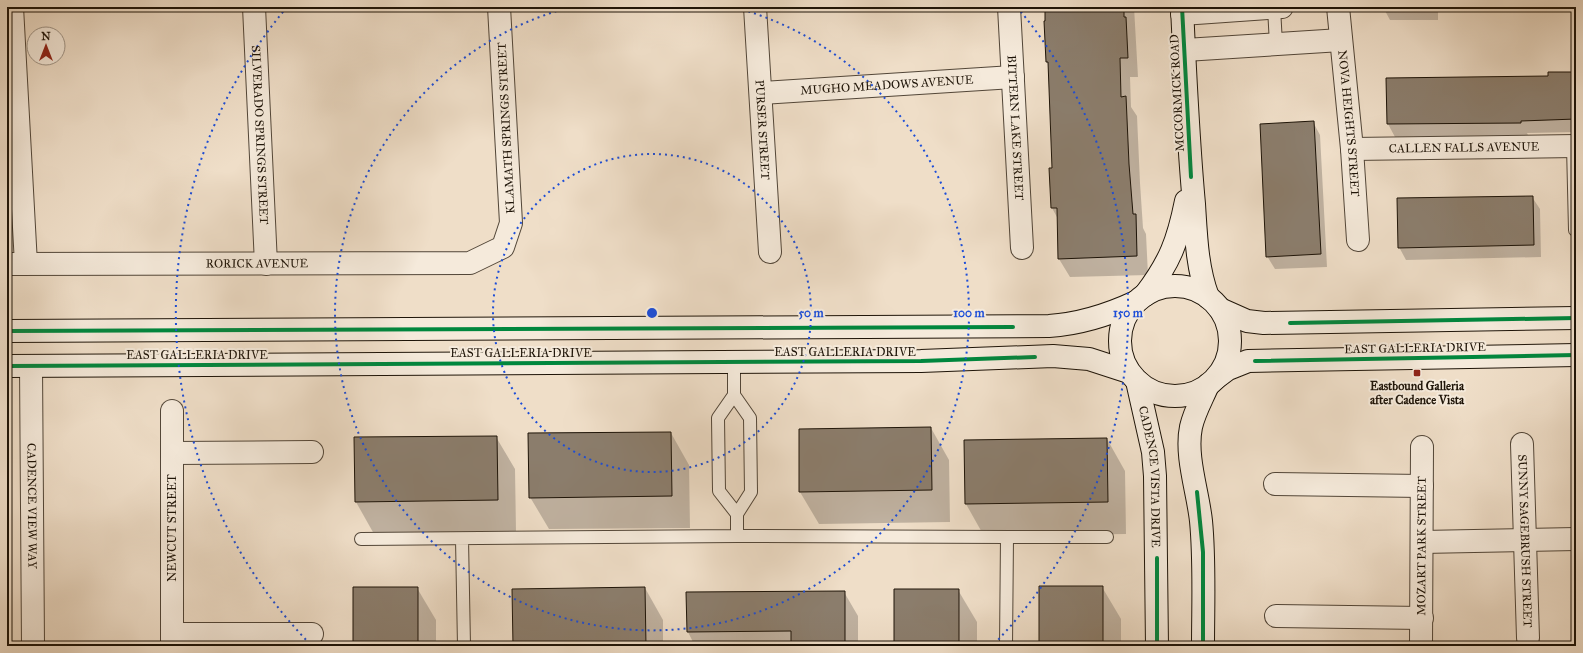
<svg xmlns="http://www.w3.org/2000/svg" width="1583" height="653" viewBox="0 0 1583 653" font-family="'IM FELL Great Primer',serif">
<rect width="100%" height="100%" fill="#efdec8"/>
<filter id="stains"><feTurbulence type="fractalNoise" baseFrequency=".005" numOctaves="4"/><feColorMatrix values="0 0 0 0 .2 0 0 0 0 .09 0 0 0 0 .02 0 0 0 .5 -.17"/></filter>
<radialGradient id="worn" r=".72"><stop offset=".6" stop-color="#630" stop-opacity="0"/><stop offset="1" stop-color="#630" stop-opacity=".3"/></radialGradient>
<!-- shadow -->
<path fill="#0003" d="M 1045,7 L 1134,7 L 1138,77 L 1130,77 L 1131,107 L 1137,116 L 1140,183 L 1143,228 L 1146,234 L 1148,275 L 1070,277 L 1059,259 L 1058,219 L 1052,208 L 1053,169 L 1049,66 L 1047,62 Z
M 1383,7 L 1438,7 L 1438,20 L 1390,20 Z
M 1576,73 L 1576,132 L 1527,133 L 1528,135 L 1395,137 L 1388,124 Z
M 1313,122 L 1320,135 L 1327,267 L 1275,269 L 1267,256 Z
M 1532,197 L 1540,209 L 1541,257 L 1406,260 L 1399,247 Z
M 931,428 L 949,460 L 950,522 L 819,524 L 800,492 Z
M 671,433 L 689,465 L 690,528 L 549,529 L 530,497 Z
M 496,437 L 515,469 L 516,532 L 374,534 L 356,502 Z
M 1107,439 L 1125,471 L 1126,534 L 984,536 L 966,504 Z
M 1102,587 L 1121,619 L 1121,646 L 1040,646 Z
M 417,588 L 436,620 L 436,646 L 354,646 Z
M 645,588 L 663,620 L 663,646 L 514,646 Z
M 958,590 L 977,622 L 977,646 L 895,646 Z
M 844,592 L 858,616 L 858,646 L 695,646 L 688,632 L 687,593 Z"/>
<!-- building -->
<path fill="#8b7d6c" stroke="#1e1408" d="M 1045,7 L 1124,7 L 1124,17 L 1126,17 L 1128,58 L 1120,58 L 1121,97 L 1126,96 L 1129,164 L 1133,214 L 1136,214 L 1137,256 L 1058,259 L 1057,208 L 1051,208 L 1049,168 L 1052,168 L 1048,62 L 1046,62 L 1044,21 L 1045,21 Z
M 1548,72 L 1576,72 L 1576,119 L 1521,121 L 1521,123 L 1387,124 L 1386,78 L 1548,76 Z
M 1314,121 L 1321,254 L 1266,257 L 1260,124 Z
M 1533,196 L 1534,245 L 1398,248 L 1397,198 Z
M 931,427 L 932,490 L 799,492 L 799,429 Z
M 671,432 L 672,496 L 529,498 L 528,433 Z
M 497,436 L 498,500 L 355,502 L 354,437 Z
M 1107,438 L 1108,502 L 965,504 L 964,440 Z
M 1039,586 L 1103,586 L 1103,646 L 1039,646 Z
M 353,587 L 418,587 L 418,646 L 353,646 Z
M 645,587 L 646,646 L 513,646 L 512,589 Z
M 894,589 L 959,589 L 959,646 L 894,646 Z
M 845,591 L 845,646 L 791,646 L 791,631 L 687,632 L 686,592 Z"/>
<g fill="none" stroke-linecap="round" stroke-linejoin="round">
<defs>
<path id="lane" d="M 1274,8 L 1276,44
M 1573,146 L 1575,230
M 734,362 L 734,395 L 750,418 L 751,492 L 737,514 L 719,491 L 718,418 L 734,395
M 737,536 L 1007,537 L 1006,646
M 1007,537 L 1107,537
M 361,539 L 737,536 L 737,514
M 462,539 L 464,646"/>
<g id="street">
<path d="M 12,7 L 26,264"/>
<path id="s1" d="M 254,7 L 266,264"/>
<path id="s2" d="M 755,7 L 770,252"/>
<path id="s3" d="M 1009,7 L 1022,248"/>
<path id="s4" d="M 1338,7 L 1352,149 L 1358,240"/>
<path d="M 1182,14 L 1282,7"/>
<path d="M 1185,50 L 1341,40"/>
<path id="s5" d="M 761,93 L 1013,77"/>
<path id="s6" d="M 1352,149 L 1576,146"/>
<path id="s7" d="M 7,264 L 470,263 L 503,247 L 511,223 L 499,7"/>
<path id="s8" d="M 31,366 L 33,646"/>
<path d="M 172,411 L 172,646"/>
<path id="s9" d="M 1522,444 L 1528,638"/>
<path d="M 172,453 L 312,452"/>
<path d="M 1275,484 L 1422,486"/>
<path d="M 1422,542 L 1576,539"/>
<path d="M 1276,616 L 1422,618"/>
<path d="M 172,634 L 312,634"/>
<path id="s10" d="M 1421,646 L 1422,447"/>
</g>
<g id="secondary">
<path d="M 1182,7 C 1185,73 1188,139 1194,204 C 1196,236 1197,268 1208,297"/>
<circle cx="1175" cy="341" r="55"/>
<path d="M 1145,295 C 1170,262 1178,241 1186,201"/>
<path d="M 1220,309 L 1247,321 L 1264,323 L 1576,318"/>
<path d="M 7,331 L 1049,326 C 1080,324 1108,315 1136,302"/>
<path d="M 7,366 L 921,361 L 1053,356 L 1089,359 L 1129,372"/>
<path d="M 1216,378 L 1228,369 L 1248,361 L 1576,355"/>
<path id="s11" d="M 1137,381 L 1153,452 L 1155,476 L 1157,646"/>
<path d="M 1203,646 C 1203,605 1205,562 1201,521 C 1198,492 1185,456 1191,427 C 1194,413 1202,399 1208,385"/>
</g>
</defs>
<!-- lane casing -->
<use href="#lane" stroke="#524638" stroke-width="14"/>
<!-- street casing -->
<use href="#street" stroke="#524638" stroke-width="24"/>
<!-- secondary casing -->
<use href="#secondary" stroke="#1e1408" stroke-width="24"/>
<!-- lane -->
<use href="#lane" stroke="#f5eadb" stroke-width="12"/>
<!-- street -->
<use href="#street" stroke="#f5eadb" stroke-width="22"/>
<!-- secondary -->
<use href="#secondary" stroke="#f5eadb" stroke-width="22"/>
<defs>
<path id="cycleway" d="M 1182,7 L 1191,177
M 1290,323 L 1576,318
M 7,331 L 1013,327
M 1255,361 L 1576,355
M 7,366 L 921,361 L 1035,357
M 1197,492 L 1203,552 L 1203,646
M 1157,558 L 1157,646"/>
</defs>
<!-- cycleway casing -->
<use href="#cycleway" stroke="#f5eadb" stroke-width="6"/>
<!-- cycleway -->
<use href="#cycleway" stroke="#00873e" stroke-width="4"/>
</g>
<!-- distance rings -->
<g fill="none" stroke="#1d4ed8" stroke-width="2" stroke-dasharray="2 4">
<circle cx="652" cy="313" r="159"/>
<path d="M737 8A317 317 0 1 1 567 8"/>
<path d="M310 644A476 476 0 0 1 287 7M1017 7A476 476 0 0 1 994 644"/>
</g>
<!-- markers -->
<rect fill="#8f2418" stroke="#f5eadb" stroke-width="1.5" x="1413" y="369" width="8" height="8" rx="2"/>
<g text-anchor="middle" stroke-width="4" stroke-linejoin="round" paint-order="stroke">
<!-- street labels -->
<g font-size="12" fill="#1e1408" stroke="#f5eadb">
<text dy="4" stroke="none"><textPath href="#s5" startOffset="126">MUGHO MEADOWS AVENUE</textPath></text>
<text transform="translate(1177 93) rotate(-93)" y="4">MCCORMICK ROAD</text>
<text dy="4" stroke="none"><textPath href="#s4" startOffset="117">NOVA HEIGHTS STREET</textPath></text>
<text transform="translate(506 128) rotate(-93)" y="4">KLAMATH SPRINGS STREET</text>
<text dy="4" stroke="none"><textPath href="#s3" startOffset="121">BITTERN LAKE STREET</textPath></text>
<text dy="4" stroke="none"><textPath href="#s2" startOffset="123">PURSER STREET</textPath></text>
<text dy="4" stroke="none"><textPath href="#s1" startOffset="128">SILVERADO SPRINGS STREET</textPath></text>
<text dy="4" stroke="none"><textPath href="#s6" startOffset="112">CALLEN FALLS AVENUE</textPath></text>
<text dy="4" stroke="none"><textPath href="#s7" startOffset="250">RORICK AVENUE</textPath></text>
<text transform="translate(1415 348) rotate(-1)" y="4">EAST GALLERIA DRIVE</text>
<text x="845" y="356">EAST GALLERIA DRIVE</text>
<text x="521" y="357">EAST GALLERIA DRIVE</text>
<text x="197" y="359">EAST GALLERIA DRIVE</text>
<text dy="4" stroke="none"><textPath href="#s11" startOffset="97">CADENCE VISTA DRIVE</textPath></text>
<text dy="4" stroke="none"><textPath href="#s8" startOffset="140">CADENCE VIEW WAY</textPath></text>
<text transform="translate(172 528) rotate(-90)" y="4">NEWCUT STREET</text>
<text dy="4" stroke="none"><textPath href="#s9" startOffset="97">SUNNY SAGEBRUSH STREET</textPath></text>
<text dy="4" stroke="none"><textPath href="#s10" startOffset="100">MOZART PARK STREET</textPath></text>
</g>
<!-- poi labels -->
<g font-size="12" font-weight="bold" fill="#1e1408" stroke="#f5eadb">
<text x="1417" y="390">Eastbound Galleria<tspan x="1417" dy="14">after Cadence Vista</tspan></text>
</g>
</g>
<circle cx="652" cy="313" r="6" fill="#1d4ed8" stroke="#f5eadb" stroke-width="2"/>
<g font-size="12" text-anchor="middle" font-weight="bold" fill="#1d4ed8" stroke="#f5eadb" stroke-width="4" stroke-linejoin="round" paint-order="stroke">
<text x="811" y="317">50 m</text>
<text x="969" y="317">100 m</text>
<text x="1128" y="317">150 m</text>
</g>
<!-- margin -->
<rect width="1583" height="653" fill="none" stroke="#efdec8" stroke-width="24"/>
<rect x="8" y="8" width="1567" height="637" fill="none" stroke="#1e1408" stroke-width="2"/>
<rect x="12" y="12" width="1559" height="629" fill="none" stroke="#1e1408"/>
<!-- north arrow -->
<g transform="translate(46 46)"><circle r="19" fill="#f5eadb" stroke="#9f9487"/>
<path d="M0-3L7 15L0 10L-7 15Z" fill="#8f2418"/>
<text y="-6" font-size="11" font-weight="bold" text-anchor="middle" fill="#1e1408">N</text>
</g>
<rect width="100%" height="100%" filter="url(#stains)"/>
<rect width="100%" height="100%" fill="url(#worn)"/>
</svg>
